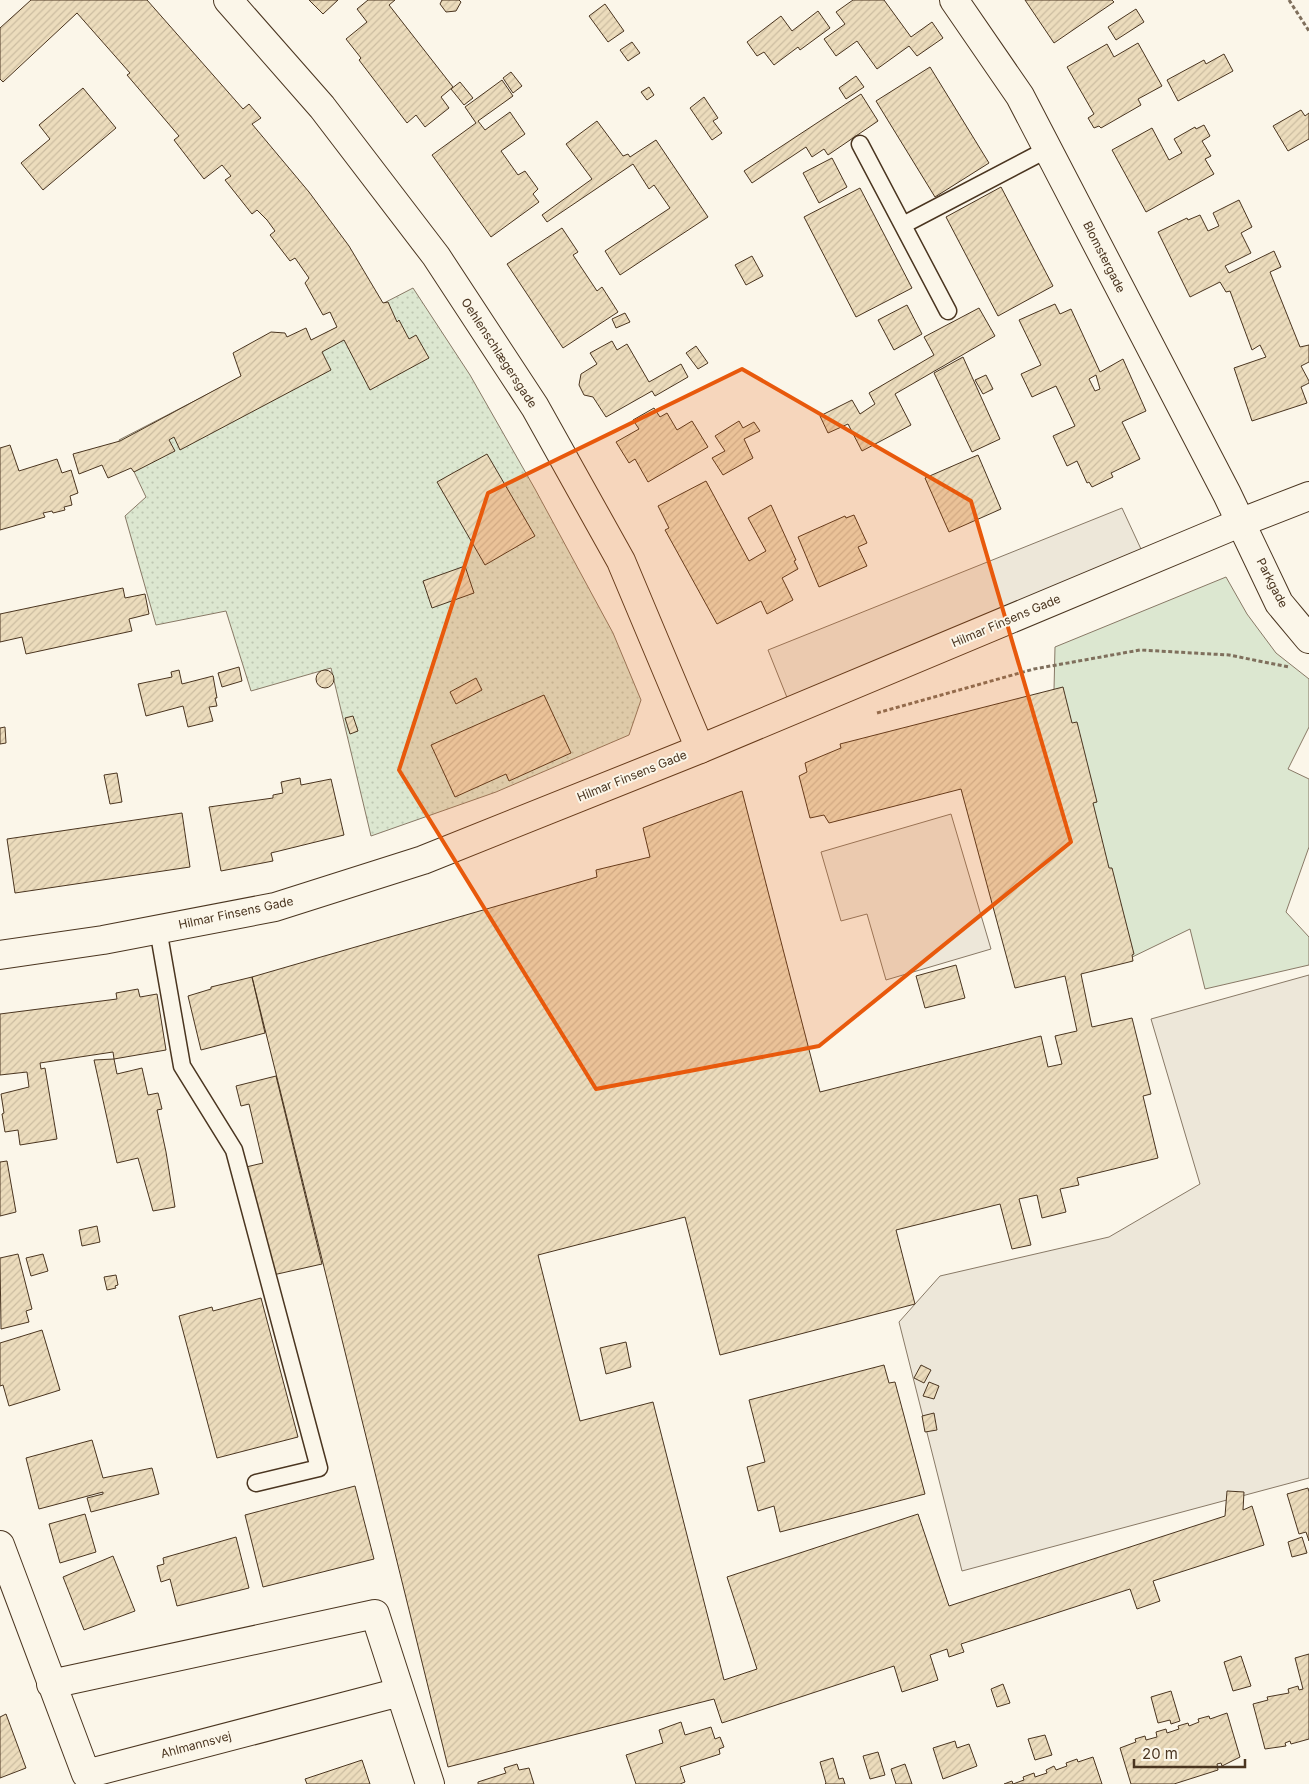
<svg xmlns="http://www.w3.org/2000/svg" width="1309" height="1784" viewBox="0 0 1309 1784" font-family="Inter,sans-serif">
<defs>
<pattern id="grass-dots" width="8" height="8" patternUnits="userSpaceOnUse" patternTransform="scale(1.25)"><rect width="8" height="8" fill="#dce7d0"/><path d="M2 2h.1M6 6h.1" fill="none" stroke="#bec7b2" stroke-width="1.8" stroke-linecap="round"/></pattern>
<pattern id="building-hatch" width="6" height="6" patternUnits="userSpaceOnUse" patternTransform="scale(1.25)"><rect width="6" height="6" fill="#ecdcbc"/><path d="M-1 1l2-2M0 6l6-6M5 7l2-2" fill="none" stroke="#ccbda1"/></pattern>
</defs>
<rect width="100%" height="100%" fill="#fbf6e9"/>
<!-- grass -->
<path fill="url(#grass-dots)" stroke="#887966" d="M 413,288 L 470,375 L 535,489 L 613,633 L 641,700 L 629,735 L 496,792 L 371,836 L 331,668 L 251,691 L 226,611 L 156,625 L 125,516 L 146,497 L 119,440 Z"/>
<!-- green -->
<path fill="#dce7d0" stroke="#887966" d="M 1226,577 L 1247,614 L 1276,653 L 1309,679 L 1309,727 L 1288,769 L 1309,779 L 1309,847 L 1286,912 L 1309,937 L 1309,965 L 1205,989 L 1190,929 L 1124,961 L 1054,690 L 1055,647 Z"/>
<!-- parking -->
<path fill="#ede7d9" stroke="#887966" d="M 1122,508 L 1147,562 L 792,710 L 768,650 Z
M 951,814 L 991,949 L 886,980 L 867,914 L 841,921 L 821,852 Z
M 1309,975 L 1309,1478 L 962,1571 L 899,1322 L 940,1276 L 1109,1237 L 1200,1184 L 1151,1019 Z"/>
<!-- building -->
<path fill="url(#building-hatch)" stroke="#4a3520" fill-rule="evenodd" d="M 31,0 L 147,0 L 243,109 L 249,104 L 261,118 L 252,124 L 309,192 L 349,246 L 383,303 L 388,302 L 397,322 L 399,320 L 409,339 L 416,335 L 429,358 L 370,390 L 344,340 L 322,352 L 331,370 L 180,450 L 174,437 L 169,440 L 175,451 L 134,472 L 131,468 L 108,478 L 102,465 L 79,474 L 73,454 L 120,441 L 241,376 L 233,353 L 271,332 L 285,333 L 287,337 L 306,328 L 311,340 L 337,327 L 330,312 L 323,315 L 305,283 L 309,278 L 295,258 L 290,261 L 270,235 L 275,231 L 267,220 L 257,210 L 252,214 L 225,180 L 231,176 L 222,165 L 204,179 L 174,140 L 179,136 L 127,75 L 130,73 L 77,13 L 3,82 L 0,79 L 0,28 Z
M 309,0 L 338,0 L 323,14 Z
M 368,0 L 395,0 L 389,5 L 453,87 L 441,97 L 449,108 L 425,127 L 416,115 L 407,123 L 359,60 L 361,58 L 346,39 L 367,22 L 357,9 Z
M 442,0 L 459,0 L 461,2 L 456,11 L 446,12 L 440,4 Z
M 853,0 L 884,0 L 911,37 L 932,22 L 943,38 L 917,56 L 909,46 L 877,69 L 857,41 L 836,56 L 824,39 L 845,24 L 836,12 Z
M 1025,0 L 1112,0 L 1114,2 L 1054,43 Z
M 605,4 L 624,31 L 608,42 L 589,16 Z
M 1136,9 L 1144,22 L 1116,40 L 1108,27 Z
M 818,11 L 830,28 L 800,50 L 798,47 L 774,65 L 764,52 L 757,56 L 747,42 L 781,16 L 792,31 Z
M 632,42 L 640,53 L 628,61 L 620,50 Z
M 1138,43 L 1162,86 L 1138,99 L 1141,105 L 1101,128 L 1099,126 L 1094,128 L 1088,118 L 1094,114 L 1067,67 L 1107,44 L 1114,57 Z
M 1224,54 L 1233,71 L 1178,101 L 1167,80 L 1204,60 L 1206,64 Z
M 930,67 L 989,163 L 935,197 L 876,101 Z
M 511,72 L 522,86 L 513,93 L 503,78 Z
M 856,76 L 864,87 L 846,99 L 839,88 Z
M 502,80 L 513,96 L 478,121 L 485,130 L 510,112 L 525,134 L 501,151 L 518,175 L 525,171 L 538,189 L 533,194 L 539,202 L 491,237 L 432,155 L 476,123 L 465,107 Z
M 460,82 L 473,98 L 464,105 L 451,89 Z
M 649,87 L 654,95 L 647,100 L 641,92 Z
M 83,88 L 116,128 L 43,190 L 21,163 L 50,139 L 39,125 Z
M 861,94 L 878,121 L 828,155 L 824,149 L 812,157 L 806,147 L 752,183 L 744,171 Z
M 704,97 L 718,118 L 713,121 L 722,133 L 712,140 L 690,108 Z
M 1301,110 L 1305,116 L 1309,113 L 1309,139 L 1288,151 L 1273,126 Z
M 597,121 L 623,156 L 628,154 L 630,157 L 656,140 L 708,217 L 620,275 L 605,251 L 670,208 L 654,185 L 649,189 L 633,164 L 547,222 L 542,215 L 592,179 L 566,144 Z
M 1204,125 L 1210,136 L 1202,141 L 1211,156 L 1205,159 L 1214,174 L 1146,212 L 1112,150 L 1152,128 L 1169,160 L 1182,153 L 1174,139 L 1195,127 L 1196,129 Z
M 832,158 L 847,187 L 819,203 L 803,173 Z
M 1001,187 L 1053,286 L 998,316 L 946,217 Z
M 860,188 L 912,288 L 856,317 L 804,217 Z
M 1239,200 L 1252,227 L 1241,233 L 1251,253 L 1225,266 L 1229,273 L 1274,251 L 1281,267 L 1270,272 L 1300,347 L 1309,345 L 1309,362 L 1301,366 L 1309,381 L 1309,383 L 1301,387 L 1307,403 L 1252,421 L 1234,368 L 1266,357 L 1260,345 L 1252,350 L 1230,291 L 1226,292 L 1220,282 L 1190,297 L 1158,232 L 1187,218 L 1188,220 L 1200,215 L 1208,231 L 1219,226 L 1213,213 Z
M 562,228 L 578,252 L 573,255 L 597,291 L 602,287 L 618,312 L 563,348 L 507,264 Z
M 752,256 L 763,276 L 746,285 L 735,265 Z
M 1055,304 L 1060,314 L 1071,309 L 1100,372 L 1123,359 L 1146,411 L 1122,422 L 1140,459 L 1111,473 L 1113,477 L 1092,487 L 1089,482 L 1087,483 L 1077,461 L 1067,466 L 1053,436 L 1075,426 L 1056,386 L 1032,397 L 1021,374 L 1041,365 L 1019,320 ZM 1096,375 L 1100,389 L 1095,391 L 1089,379 Z
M 907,305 L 922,334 L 894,350 L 878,320 Z
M 979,308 L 995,336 L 895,394 L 911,425 L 862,451 L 848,424 L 828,433 L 820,416 L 852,400 L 860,414 L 875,404 L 869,393 L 934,355 L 924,337 Z
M 625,313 L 630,322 L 616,328 L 612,319 Z
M 612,341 L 617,350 L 627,344 L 649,382 L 681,364 L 688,377 L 655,396 L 652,391 L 606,417 L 593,397 L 584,395 L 579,385 L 581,374 L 597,364 L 590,353 Z
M 696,346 L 708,363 L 698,369 L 686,353 Z
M 963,357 L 1000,439 L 972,452 L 934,373 Z
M 986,375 L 993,389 L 983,394 L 975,380 Z
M 654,408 L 660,417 L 667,413 L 677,430 L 692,421 L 708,447 L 648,482 L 635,459 L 629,463 L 616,442 L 639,429 L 633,420 Z
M 739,421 L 743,428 L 754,422 L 760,431 L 744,439 L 753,458 L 723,475 L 712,458 L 725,451 L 715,436 Z
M 10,445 L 19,471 L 57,459 L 62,473 L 71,470 L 78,493 L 70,496 L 72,505 L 64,507 L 65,510 L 53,513 L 52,511 L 43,513 L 45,517 L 0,530 L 0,448 Z
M 487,454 L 535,536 L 485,565 L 437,482 Z
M 978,455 L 1001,509 L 949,532 L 925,478 Z
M 706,481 L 749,561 L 766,551 L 748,518 L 771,505 L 796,560 L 794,561 L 798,569 L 782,578 L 793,600 L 767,614 L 761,601 L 717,624 L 665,530 L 669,528 L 658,506 Z
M 854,515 L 867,543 L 858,547 L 867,566 L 819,587 L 798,537 L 845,516 L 846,518 Z
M 465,566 L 474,593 L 432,608 L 423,581 Z
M 123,588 L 125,598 L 145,594 L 149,614 L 129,619 L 132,631 L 26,654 L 22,637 L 0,642 L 0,614 Z
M 239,667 L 242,681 L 222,687 L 218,673 Z
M 179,670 L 182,684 L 213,676 L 217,698 L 215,698 L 217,706 L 209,707 L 213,721 L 188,727 L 183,706 L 146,716 L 138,684 L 172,677 L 171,672 Z
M316 679a9 9 0 1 1 18 0a9 9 0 1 1-18 0Z
M 476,678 L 482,690 L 456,704 L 450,692 Z
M 1063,687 L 1072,723 L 1077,722 L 1097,802 L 1093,803 L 1109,868 L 1112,868 L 1134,954 L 1132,955 L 1133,961 L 1081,974 L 1092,1027 L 1132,1018 L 1151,1094 L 1143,1096 L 1158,1158 L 1077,1178 L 1079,1185 L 1060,1189 L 1066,1212 L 1042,1218 L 1037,1195 L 1019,1199 L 1031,1245 L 1012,1249 L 1000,1204 L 896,1230 L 915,1304 L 720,1355 L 685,1217 L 538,1255 L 580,1421 L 653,1402 L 724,1680 L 757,1669 L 727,1577 L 918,1514 L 949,1606 L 1225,1516 L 1227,1491 L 1244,1492 L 1243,1510 L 1252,1506 L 1264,1545 L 1153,1581 L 1160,1601 L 1137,1609 L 1130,1589 L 961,1644 L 964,1652 L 949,1657 L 947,1649 L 930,1655 L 938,1680 L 902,1692 L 894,1666 L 722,1723 L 714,1699 L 448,1767 L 252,977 L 597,877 L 596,870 L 650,857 L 643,828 L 742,791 L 820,1092 L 1041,1036 L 1048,1067 L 1062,1064 L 1055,1036 L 1077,1031 L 1065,976 L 1015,988 L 961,789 L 829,823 L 824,815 L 810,818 L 799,776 L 807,772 L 805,763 L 841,748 L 840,744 Z
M 544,695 L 571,753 L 509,781 L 506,774 L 455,797 L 431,745 Z
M 353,716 L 358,731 L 350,734 L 345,718 Z
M 5,727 L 6,743 L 0,744 L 0,728 Z
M 117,773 L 122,802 L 110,804 L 104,775 Z
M 300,778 L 301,785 L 331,779 L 344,835 L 271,853 L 273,861 L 221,871 L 209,807 L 273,798 L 273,795 L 283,793 L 281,782 Z
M 182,813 L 190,867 L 15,893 L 7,839 Z
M 956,965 L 965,998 L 925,1008 L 916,976 Z
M 252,977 L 265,1033 L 201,1050 L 188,996 L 211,989 L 211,987 Z
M 138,989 L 140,997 L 157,994 L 166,1050 L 114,1059 L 113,1052 L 40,1063 L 41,1069 L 45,1068 L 57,1139 L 20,1145 L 18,1130 L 5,1132 L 2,1114 L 4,1113 L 1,1094 L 29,1087 L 27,1072 L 0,1075 L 0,1014 L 117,999 L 116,993 Z
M 114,1059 L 117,1074 L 142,1068 L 148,1095 L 158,1093 L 162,1109 L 157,1110 L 166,1152 L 175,1207 L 153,1211 L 138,1158 L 117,1163 L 94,1060 Z
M 276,1076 L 322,1264 L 273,1275 L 246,1167 L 263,1163 L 249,1104 L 241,1106 L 236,1086 Z
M 7,1161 L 16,1212 L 0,1216 L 0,1162 Z
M 97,1226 L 100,1242 L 82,1246 L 79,1230 Z
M 18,1254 L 32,1309 L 26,1311 L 29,1322 L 1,1329 L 0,1258 Z
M 43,1254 L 48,1271 L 31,1276 L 26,1258 Z
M 116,1275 L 118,1285 L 115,1286 L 116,1288 L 107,1290 L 104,1277 Z
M 261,1298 L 298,1437 L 217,1458 L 179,1316 L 212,1307 L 213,1311 Z
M 42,1330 L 60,1390 L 9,1406 L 3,1385 L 0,1386 L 0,1343 Z
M 626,1342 L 631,1367 L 606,1374 L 600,1348 Z
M 884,1365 L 889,1383 L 895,1382 L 925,1494 L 780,1532 L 774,1506 L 758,1511 L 747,1467 L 765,1462 L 749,1400 Z
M 921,1365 L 931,1370 L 924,1383 L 914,1378 Z
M 929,1382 L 939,1386 L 934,1399 L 923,1396 Z
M 934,1413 L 937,1430 L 925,1432 L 922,1416 Z
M 92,1440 L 103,1478 L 152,1468 L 159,1494 L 91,1512 L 87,1498 L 103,1494 L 103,1492 L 39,1509 L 26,1458 Z
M 355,1486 L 374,1559 L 263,1587 L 245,1515 Z
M 1308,1488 L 1309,1492 L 1309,1541 L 1306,1532 L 1299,1534 L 1287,1494 Z
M 85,1514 L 96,1552 L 60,1563 L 49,1524 Z
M 236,1537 L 249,1588 L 177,1606 L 170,1579 L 161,1582 L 157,1566 L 164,1564 L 163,1558 Z
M 1302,1537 L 1307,1553 L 1292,1557 L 1288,1542 Z
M 113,1556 L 135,1611 L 84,1630 L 63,1577 Z
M 1309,1654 L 1309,1739 L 1291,1744 L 1290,1741 L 1285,1743 L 1286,1746 L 1265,1749 L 1253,1704 L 1268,1700 L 1267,1697 L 1289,1693 L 1288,1689 L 1298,1686 L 1299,1690 L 1303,1689 L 1295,1658 Z
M 1241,1656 L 1251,1686 L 1233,1691 L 1224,1662 Z
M 1003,1684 L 1010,1703 L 997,1707 L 991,1689 Z
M 1171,1691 L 1180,1721 L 1171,1724 L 1170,1720 L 1158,1723 L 1151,1697 Z
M 1227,1713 L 1240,1757 L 1222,1766 L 1221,1763 L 1217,1764 L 1218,1770 L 1174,1784 L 1131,1784 L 1120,1748 L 1136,1742 L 1135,1739 L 1145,1736 L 1146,1740 L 1157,1737 L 1156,1732 L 1166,1729 L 1167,1733 L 1179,1729 L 1178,1726 L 1188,1723 L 1189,1726 L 1199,1722 L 1198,1719 L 1209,1716 L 1210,1719 Z
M 6,1714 L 26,1768 L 0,1778 L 0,1717 Z
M 681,1722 L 685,1735 L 711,1727 L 715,1739 L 720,1737 L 724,1747 L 719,1749 L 720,1754 L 680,1767 L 685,1782 L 680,1784 L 636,1784 L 626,1755 L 663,1743 L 659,1730 Z
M 1045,1735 L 1052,1755 L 1035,1760 L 1028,1739 Z
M 955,1741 L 957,1748 L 969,1744 L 977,1766 L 943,1779 L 933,1748 Z
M 878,1752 L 885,1775 L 870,1779 L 863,1756 Z
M 1093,1757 L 1102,1784 L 1004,1784 L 1012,1781 L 1013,1784 L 1024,1780 L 1023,1777 L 1034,1773 L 1035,1777 L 1047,1773 L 1046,1770 L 1054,1766 L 1056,1770 L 1067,1766 L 1066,1763 L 1077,1759 L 1078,1762 Z
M 833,1758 L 839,1779 L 843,1778 L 845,1784 L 825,1784 L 826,1783 L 820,1762 Z
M 362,1760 L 370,1784 L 307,1784 L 305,1779 Z
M 517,1764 L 519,1770 L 529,1768 L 534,1784 L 478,1784 L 478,1782 L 506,1773 L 504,1768 Z
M 905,1764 L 912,1784 L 896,1784 L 891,1769 Z"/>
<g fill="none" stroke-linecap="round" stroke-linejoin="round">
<defs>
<path id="lane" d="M 860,144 L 948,311
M 903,225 L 1048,149
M 158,929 L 182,1066 L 234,1150 L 319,1468 L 256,1483"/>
<path id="street" d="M 228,0 L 322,107 L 436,256 L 535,407 L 621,561 L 700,749
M 954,0 L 1020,96 L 1227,494 L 1279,603 L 1309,639
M 0,1545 L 86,1774 L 400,1692
M 51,1684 L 375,1614 L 430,1784"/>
<path id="secondary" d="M 0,955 L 103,940 L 275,907 L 423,860 L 700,749 L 1242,522 L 1309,496"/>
</defs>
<!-- lane casing -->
<use href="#lane" stroke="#4a3520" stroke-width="19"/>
<!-- street casing -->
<use href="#street" stroke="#4a3520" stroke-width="30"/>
<!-- secondary casing -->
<use href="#secondary" stroke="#4a3520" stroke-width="30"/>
<!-- path -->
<path stroke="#7f6f5c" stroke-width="3" stroke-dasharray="4 2.5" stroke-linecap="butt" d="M 1289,0 L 1309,31
M 877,713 L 1034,669 L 1140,650 L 1229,655 L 1289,667"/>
<!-- lane -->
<use href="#lane" stroke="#fbf6e9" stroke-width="16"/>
<!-- street -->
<use href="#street" stroke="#fbf6e9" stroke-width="28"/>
<!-- secondary -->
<use href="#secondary" stroke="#fbf6e9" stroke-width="28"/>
</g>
<!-- marked area -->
<path fill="#e8590c" fill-opacity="0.2" stroke="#e8590c" stroke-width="4" stroke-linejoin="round" d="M 742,369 L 971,501 L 1071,842 L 819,1046 L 596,1089 L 399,770 L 488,493 Z"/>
<g text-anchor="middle" stroke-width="4" stroke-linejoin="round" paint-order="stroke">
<!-- street labels -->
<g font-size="12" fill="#4a3520" stroke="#fbf6e9">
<text transform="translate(1104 257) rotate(63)" y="4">Blomstergade</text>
<text transform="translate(499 353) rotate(57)" y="4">Oehlenschlægersgade</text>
<text transform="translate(1272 583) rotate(63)" y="4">Parkgade</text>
<text transform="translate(1006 621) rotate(-23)" y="4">Hilmar Finsens Gade</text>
<text transform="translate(632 776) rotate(-22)" y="4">Hilmar Finsens Gade</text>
<text transform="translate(236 913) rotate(-12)" y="4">Hilmar Finsens Gade</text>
<text transform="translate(196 1745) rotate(-15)" y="4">Ahlmannsvej</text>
</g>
</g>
<!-- scale -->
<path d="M1134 1759v8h111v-8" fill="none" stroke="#4a3520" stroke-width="2.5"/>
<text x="1142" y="1759" font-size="15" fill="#4a3520" stroke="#fbf6e9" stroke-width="4" paint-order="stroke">20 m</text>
</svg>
